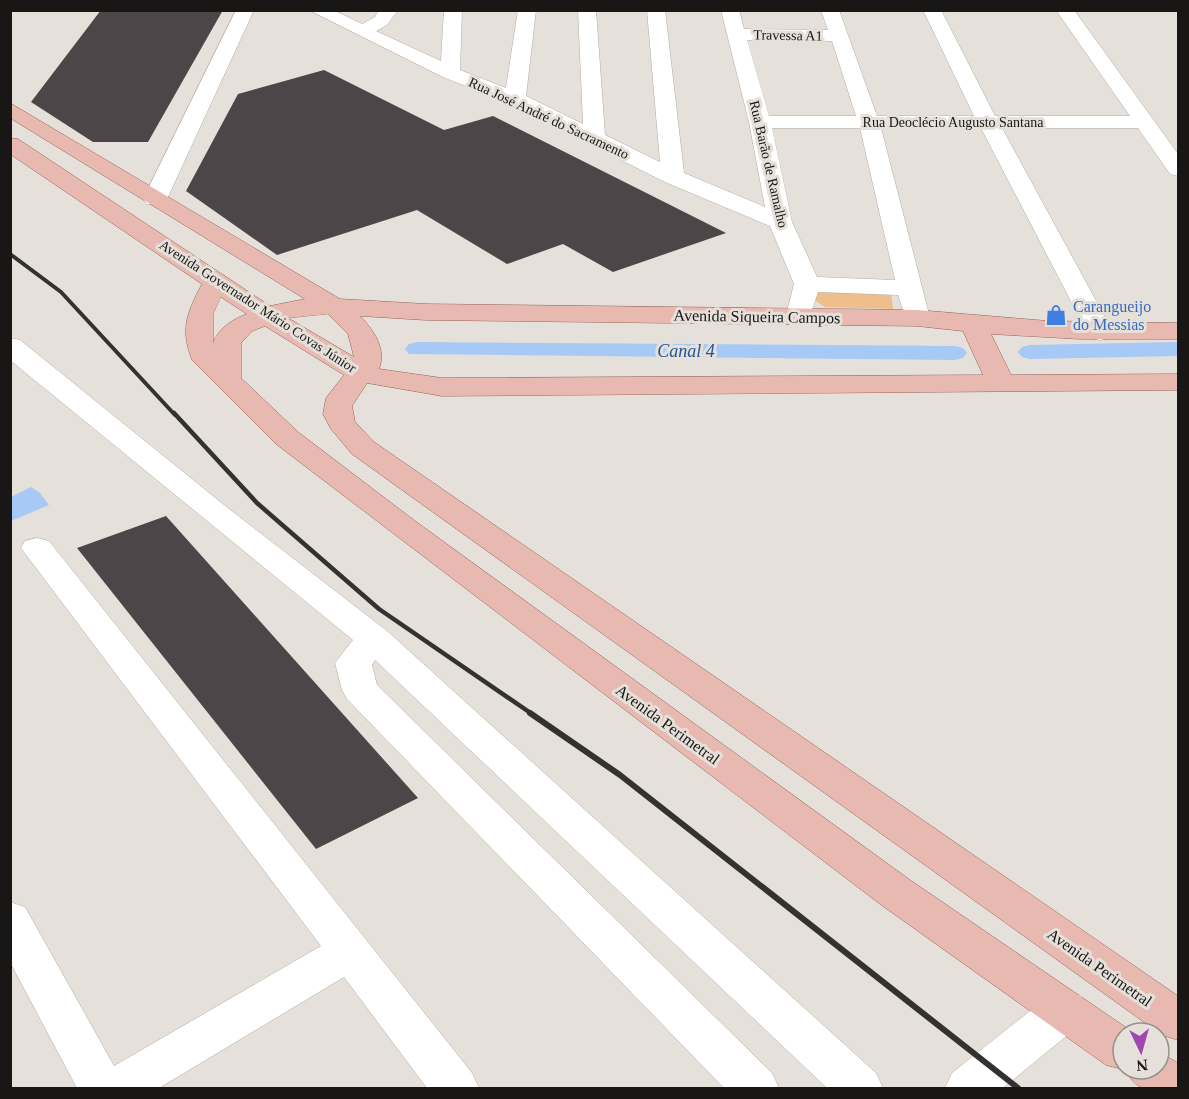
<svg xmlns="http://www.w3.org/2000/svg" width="1189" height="1099" viewBox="0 0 1189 1099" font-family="'Times New Roman',serif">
<rect width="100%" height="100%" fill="#e5e0da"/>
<!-- green -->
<path fill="#eebe8b" d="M 814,290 L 891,291 L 893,309 L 825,307 L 811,298 Z"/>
<!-- water -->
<path fill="#a7c9f6" d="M 31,487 L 40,493 L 49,505 L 11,521 L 11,497 Z"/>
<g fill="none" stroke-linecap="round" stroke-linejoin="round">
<!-- canal -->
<path fill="#a7c9f6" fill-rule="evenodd" d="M 417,342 L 955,346 L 963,348 L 967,353 L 963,358 L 955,360 L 409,354 L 405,349 L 409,344 Z
M 1178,342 L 1178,356 L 1030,359 L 1022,357 L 1018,352 L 1022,347 L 1030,345 Z"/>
</g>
<!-- building -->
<path fill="#4c4649" d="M 101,10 L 223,10 L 148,142 L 93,142 L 31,102 Z
M 324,70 L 444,130 L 493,116 L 726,233 L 613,272 L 563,244 L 507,264 L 417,210 L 277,255 L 186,191 L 238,94 Z
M 166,516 L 418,798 L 316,849 L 77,548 Z"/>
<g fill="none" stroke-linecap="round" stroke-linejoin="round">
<defs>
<path id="minor" d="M 236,10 L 254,10 L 167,199 L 163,204 L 147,204 L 143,199 Z
M 309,10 L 333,10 L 362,24 L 375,17 L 379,10 L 398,10 L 387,25 L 376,31 L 441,61 L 444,10 L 462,10 L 460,70 L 506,88 L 518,10 L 536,10 L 526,96 L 583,124 L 578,10 L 596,10 L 605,135 L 660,162 L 647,10 L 665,10 L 684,173 L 765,207 L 749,122 L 721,10 L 739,10 L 744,29 L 828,30 L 821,10 L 839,10 L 877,116 L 974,116 L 923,10 L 941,10 L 995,116 L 1130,116 L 1056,10 L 1074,10 L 1178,154 L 1178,176 L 1170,174 L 1138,128 L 1002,128 L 1113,332 L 1110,338 L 1100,340 L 1090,338 L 1087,332 L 981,128 L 881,128 L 930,318 L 926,324 L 917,326 L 908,324 L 898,295 L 818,292 L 808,322 L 799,324 L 790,322 L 786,316 L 794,284 L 770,226 L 665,182 L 508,103 L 443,77 ZM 747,40 L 832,41 L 856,116 L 769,116 ZM 772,128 L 860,128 L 895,280 L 817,277 L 792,222 Z
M 10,338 L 20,340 L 229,509 L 387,631 L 876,1073 L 883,1088 L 827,1088 L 375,660 L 372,665 L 377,685 L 772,1073 L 779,1088 L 724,1088 L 347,699 L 342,690 L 335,663 L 353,640 L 10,360 Z
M 37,538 L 49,541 L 472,1073 L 479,1088 L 427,1088 L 344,977 L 159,1088 L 77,1088 L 10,962 L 10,902 L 25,907 L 114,1066 L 321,946 L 21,548 L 25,541 Z
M 1065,991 L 1081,996 L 1088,1010 L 1081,1024 L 1003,1088 L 945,1088 L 952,1073 L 1049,996 Z"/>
<path id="major" d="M 10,103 L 340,299 L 426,304 L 917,310 L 1048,321 L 1178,323 L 1178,339 L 1080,339 L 991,334 L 1011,375 L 1178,374 L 1178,390 L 442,396 L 367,383 L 352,406 L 355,422 L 374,442 L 1178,996 L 1178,1040 L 1162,1035 L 352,454 L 331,429 L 323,414 L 326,398 L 344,375 L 265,326 L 252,331 L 241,343 L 241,378 L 298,432 L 415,521 L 910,880 L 1134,1033 L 1123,1033 L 1123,1069 L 1159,1069 L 1159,1052 L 1178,1063 L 1178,1088 C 1153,1088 1138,1096 1126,1070 L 1106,1065 L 880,904 L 276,444 L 192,360 C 180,328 187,313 202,284 L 10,154 L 10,138 L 18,139 L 270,306 L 305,299 L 10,118 ZM 221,297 L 247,314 C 233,319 217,329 213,344 L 213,314 ZM 328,314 L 348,334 L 354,357 L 288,318 ZM 360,316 L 426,320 L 917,326 L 963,331 L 983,375 L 442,378 L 379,369 C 387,349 373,329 360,316 Z"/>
</defs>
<!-- minor casing -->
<use href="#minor" stroke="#b1aca6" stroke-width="1"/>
<!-- major casing -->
<use href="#major" stroke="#956257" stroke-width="1"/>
<!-- minor -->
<use href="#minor" fill="#fff" fill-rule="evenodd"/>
<!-- major -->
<use href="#major" fill="#e8b9b0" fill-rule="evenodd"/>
<!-- rail-far2 -->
<path stroke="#343230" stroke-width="4" d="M 10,254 L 61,292 L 175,415"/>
<!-- rail-far1 -->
<path stroke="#343230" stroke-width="4.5" d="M 174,413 L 257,503 L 379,609 L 532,714"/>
<!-- rail -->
<path stroke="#343230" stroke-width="6" d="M 530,713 L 620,775 L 1018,1088"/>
</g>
<!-- icons -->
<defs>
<symbol id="shop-bare" viewBox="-9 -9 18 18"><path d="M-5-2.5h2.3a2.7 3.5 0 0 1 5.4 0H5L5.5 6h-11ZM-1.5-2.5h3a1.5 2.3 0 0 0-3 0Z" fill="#3f7fe0" stroke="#e5e0da" stroke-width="2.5" paint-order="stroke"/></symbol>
</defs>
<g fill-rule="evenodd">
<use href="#shop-bare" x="1041" y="300" width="30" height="30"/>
</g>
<g text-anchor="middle" stroke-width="6" stroke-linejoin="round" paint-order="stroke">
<!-- far-street labels -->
<g font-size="14" fill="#181715" stroke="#e5e0da">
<text transform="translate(788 35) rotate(1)" y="5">Travessa A1</text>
<text transform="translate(549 118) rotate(25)" y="5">Rua José André do Sacramento</text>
<text x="953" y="127">Rua Deoclécio Augusto Santana</text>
<text transform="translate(769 164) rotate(77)" y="5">Rua Barão de Ramalho</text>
<text transform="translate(258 306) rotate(33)" y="5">Avenida Governador Mário Covas Júnior</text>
</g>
<!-- shop labels -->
<g font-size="16" fill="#366cbe" stroke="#e5e0da" text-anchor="start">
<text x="1073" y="312">Carangueijo<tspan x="1073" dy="18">do Messias</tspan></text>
</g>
<!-- street labels -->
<g font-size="16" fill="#181715" stroke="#e5e0da">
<text transform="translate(757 316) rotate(1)" y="6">Avenida Siqueira Campos</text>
<text transform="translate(668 724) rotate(36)" y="6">Avenida Perimetral</text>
<text transform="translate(1100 967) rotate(35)" y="6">Avenida Perimetral</text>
</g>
<!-- water labels -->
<g font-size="18" font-style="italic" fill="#215698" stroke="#e5e0da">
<text x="686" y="357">Canal 4</text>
</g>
</g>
<!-- border -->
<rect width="1189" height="1099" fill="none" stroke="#181715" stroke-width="24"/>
<!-- north arrow -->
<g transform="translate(1141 1051) rotate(175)"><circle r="28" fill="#e5e0da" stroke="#93908b" stroke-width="1.5"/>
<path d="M0-4.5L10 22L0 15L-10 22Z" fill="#a145b0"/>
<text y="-9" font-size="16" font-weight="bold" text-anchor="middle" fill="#181715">N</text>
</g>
</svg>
